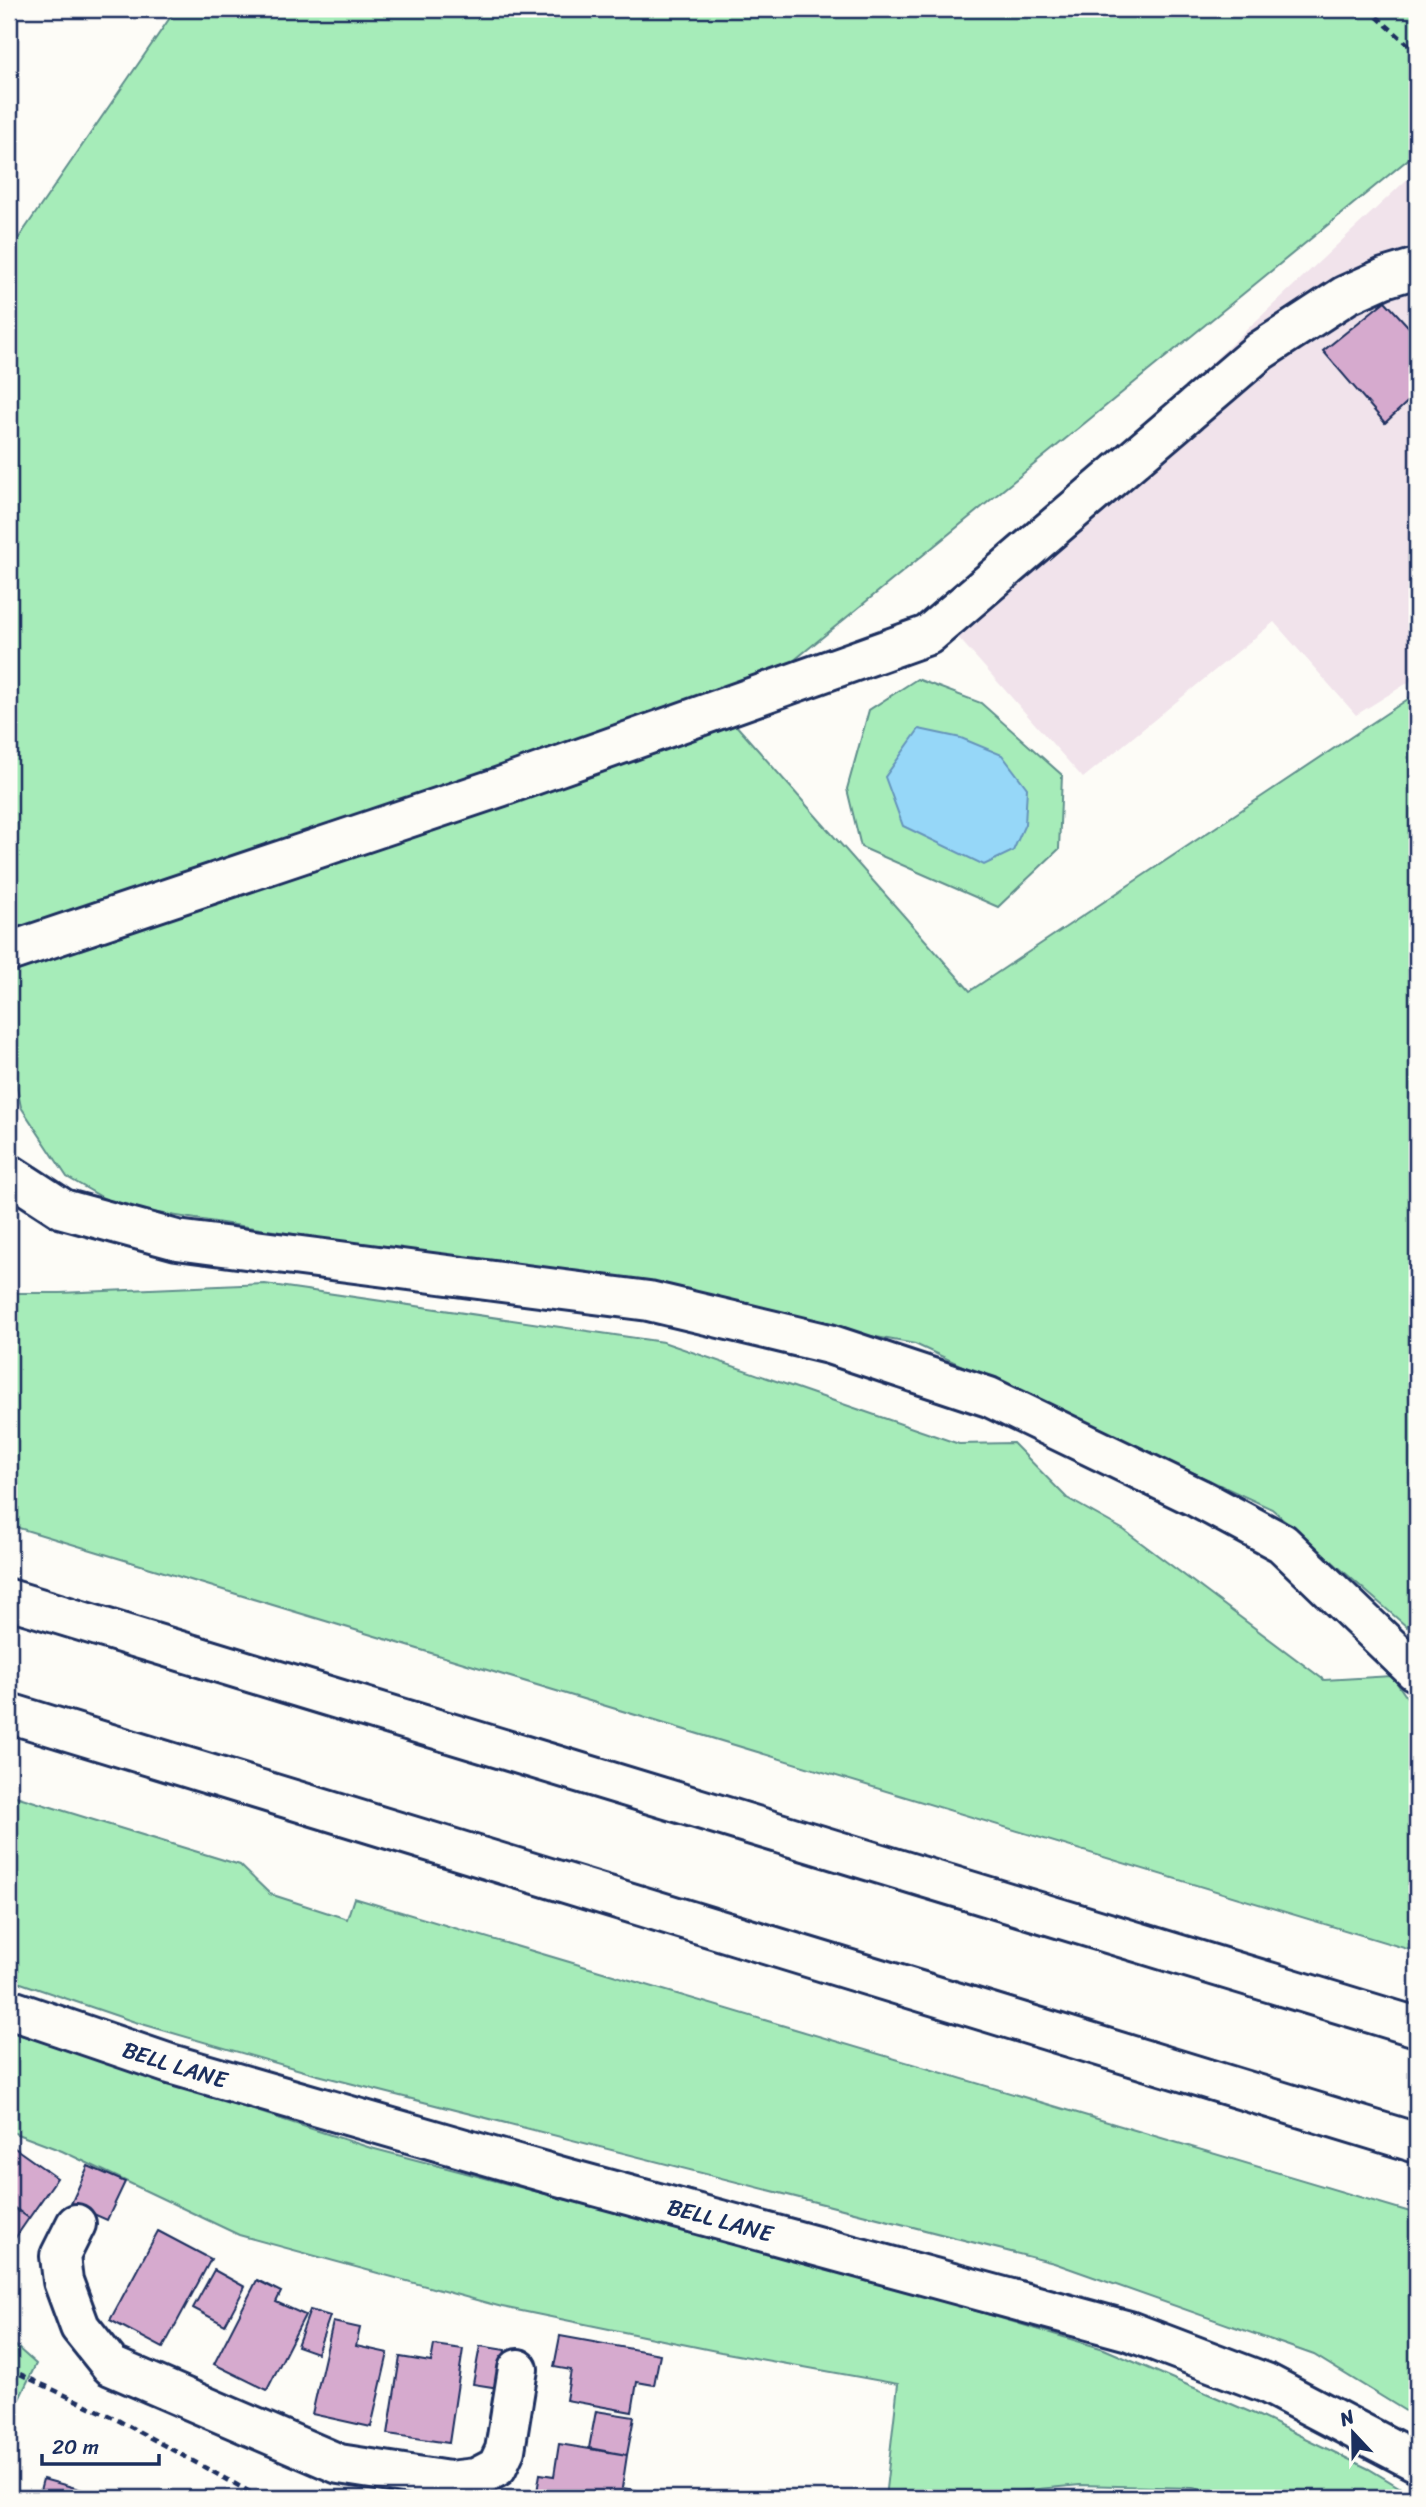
<svg xmlns="http://www.w3.org/2000/svg" width="1426" height="2507" viewBox="0 0 1426 2507" font-family="Sriracha,sans-serif">
<rect width="100%" height="100%" fill="#fdfcf7"/>
<filter id="ink" filterUnits="userSpaceOnUse"><feTurbulence type="fractalNoise" baseFrequency=".0143" numOctaves="2"/><feDisplacementMap in="SourceGraphic" scale="14" xChannelSelector="R" yChannelSelector="G"/><feConvolveMatrix kernelMatrix="1 2 1 2 8 2 1 2 1" color-interpolation-filters="sRGB"/></filter>
<g filter="url(#ink)">
<!-- built -->
<path fill="#f1e3eb" d="M 1417,170 L 1417,677 L 1356,715 L 1274,622 L 1083,778 L 940,617 Z"/>
<!-- green -->
<path fill="#a6ecb9" stroke="#608e8c" stroke-width="2" d="M 176,9 L 1417,9 L 1417,152 L 727,715 L 970,991 L 1417,693 L 1417,1608 L 1407,1627 L 1272,1509 L 915,1344 L 371,1246 L 119,1207 L 67,1177 L 21,1107 L 9,1051 L 9,252 Z
M 917,679 L 981,703 L 1062,775 L 1059,849 L 998,907 L 861,847 L 847,789 L 869,710 Z
M 265,1284 L 663,1342 L 959,1444 L 1013,1443 L 1067,1498 L 1124,1530 L 1324,1680 L 1392,1676 L 1417,1712 L 1417,1952 L 9,1525 L 9,1293 L 60,1293 Z
M 9,1794 L 240,1865 L 270,1894 L 347,1919 L 354,1898 L 1417,2214 L 1417,2418 L 1314,2355 L 1054,2263 L 314,2074 L 135,2022 L 9,1979 Z
M 9,2031 L 371,2148 L 876,2281 L 1104,2349 L 1257,2415 L 1369,2469 L 1417,2498 L 1237,2498 L 1193,2488 L 1080,2485 L 944,2498 L 885,2498 L 898,2384 L 721,2352 L 502,2307 L 239,2235 L 62,2151 L 9,2131 Z
M 9,2340 L 36,2364 L 9,2420 Z"/>
<!-- water -->
<path fill="#96d7f8" stroke="#6594ba" stroke-width="2" d="M 919,729 L 961,738 L 1002,755 L 1027,788 L 1025,824 L 1013,851 L 984,865 L 903,826 L 885,777 Z"/>
<!-- building -->
<path fill="#d6aace" stroke="#1b2f5e" stroke-width="2" d="M 1385,301 L 1417,336 L 1417,393 L 1385,423 L 1323,351 Z
M 9,2144 L 57,2178 L 29,2218 L 9,2204 Z
M 88,2166 L 125,2182 L 107,2220 L 71,2204 Z
M 9,2204 L 29,2218 L 9,2247 Z
M 158,2231 L 211,2259 L 163,2348 L 110,2320 Z
M 214,2270 L 245,2287 L 225,2325 L 193,2308 Z
M 257,2280 L 281,2292 L 276,2302 L 305,2315 L 267,2390 L 214,2364 Z
M 310,2310 L 330,2316 L 317,2353 L 297,2346 Z
M 333,2322 L 360,2328 L 356,2346 L 388,2353 L 371,2427 L 312,2414 Z
M 560,2336 L 660,2354 L 654,2385 L 637,2382 L 632,2412 L 566,2400 L 571,2370 L 554,2367 Z
M 434,2345 L 463,2349 L 449,2443 L 388,2434 L 400,2357 L 431,2362 Z
M 480,2346 L 505,2350 L 499,2388 L 473,2384 Z
M 596,2411 L 634,2417 L 627,2455 L 589,2448 Z
M 559,2444 L 627,2455 L 622,2488 L 636,2490 L 634,2498 L 536,2498 L 540,2474 L 554,2476 Z
M 43,2479 L 112,2498 L 38,2498 Z"/>
<g fill="none" stroke-linecap="round" stroke-linejoin="round">
<defs>
<path id="minor" d="M 9,952 L 500,787 L 928,635 L 1260,351 L 1346,295 L 1384,278 L 1417,268
M 9,1174 L 63,1209 L 177,1240 L 649,1301 L 829,1344 L 989,1397 L 1198,1498 L 1282,1543 L 1415,1671
M 76,2224 L 60,2256 L 63,2281 L 80,2327 L 111,2366 L 339,2464 L 449,2481 L 476,2478 L 497,2467 L 505,2450 L 518,2369"/>
<g id="major">
<path id="s1" d="M 9,2009 L 170,2064 L 562,2177 L 1129,2331 L 1266,2383 L 1417,2462"/>
</g>
<path id="highway" d="M 9,1599 L 1417,2027
M 9,1713 L 1417,2143"/>
</defs>
<!-- minor casing -->
<use href="#minor" stroke="#1b2f5e" stroke-width="44"/>
<!-- major casing -->
<use href="#major" stroke="#1b2f5e" stroke-width="44"/>
<!-- highway casing -->
<use href="#highway" stroke="#1b2f5e" stroke-width="44"/>
<!-- path -->
<path stroke="#1b2f5e" stroke-width="4.5" stroke-dasharray="7 5" stroke-linecap="butt" d="M 1368,9 L 1417,52
M 9,2369 L 112,2417 L 261,2498"/>
<!-- minor -->
<use href="#minor" stroke="#fdfcf7" stroke-width="38"/>
<!-- major -->
<use href="#major" stroke="#fdfcf7" stroke-width="38"/>
<!-- highway -->
<use href="#highway" stroke="#fdfcf7" stroke-width="38"/>
</g>
</g>
<g text-anchor="middle" stroke-width="5" stroke-linejoin="round" paint-order="stroke">
<!-- street labels -->
<g font-size="23" fill="#1b2f5e" stroke="#fdfcf7">
<text dy="8" stroke="none"><textPath href="#s1" startOffset="175">BELL LANE</textPath></text>
<text dy="8" stroke="none"><textPath href="#s1" startOffset="742">BELL LANE</textPath></text>
</g>
</g>
<!-- margin -->
<rect width="1426" height="2507" fill="none" stroke="#fdfcf7" stroke-width="35"/>
<rect x="18" y="18" width="1391" height="2472" fill="none" stroke="#1b2f5e" stroke-width="2.5" filter="url(#ink)"/>
<!-- north arrow -->
<g transform="translate(1353 2433) rotate(338)" stroke="#fdfcf7" stroke-width="5" paint-order="stroke">
<path d="M0-5L12 26L0 18L-12 26Z" fill="#1b2f5e"/>
<text y="-10" font-size="19" font-weight="bold" text-anchor="middle" fill="#1b2f5e">N</text>
</g>
<!-- scale -->
<path d="M42 2454v10h117v-10" fill="none" stroke="#1b2f5e" stroke-width="3.5"/>
<text x="52" y="2454" font-size="21" fill="#1b2f5e" stroke="#fdfcf7" stroke-width="5" paint-order="stroke">20 m</text>
</svg>
